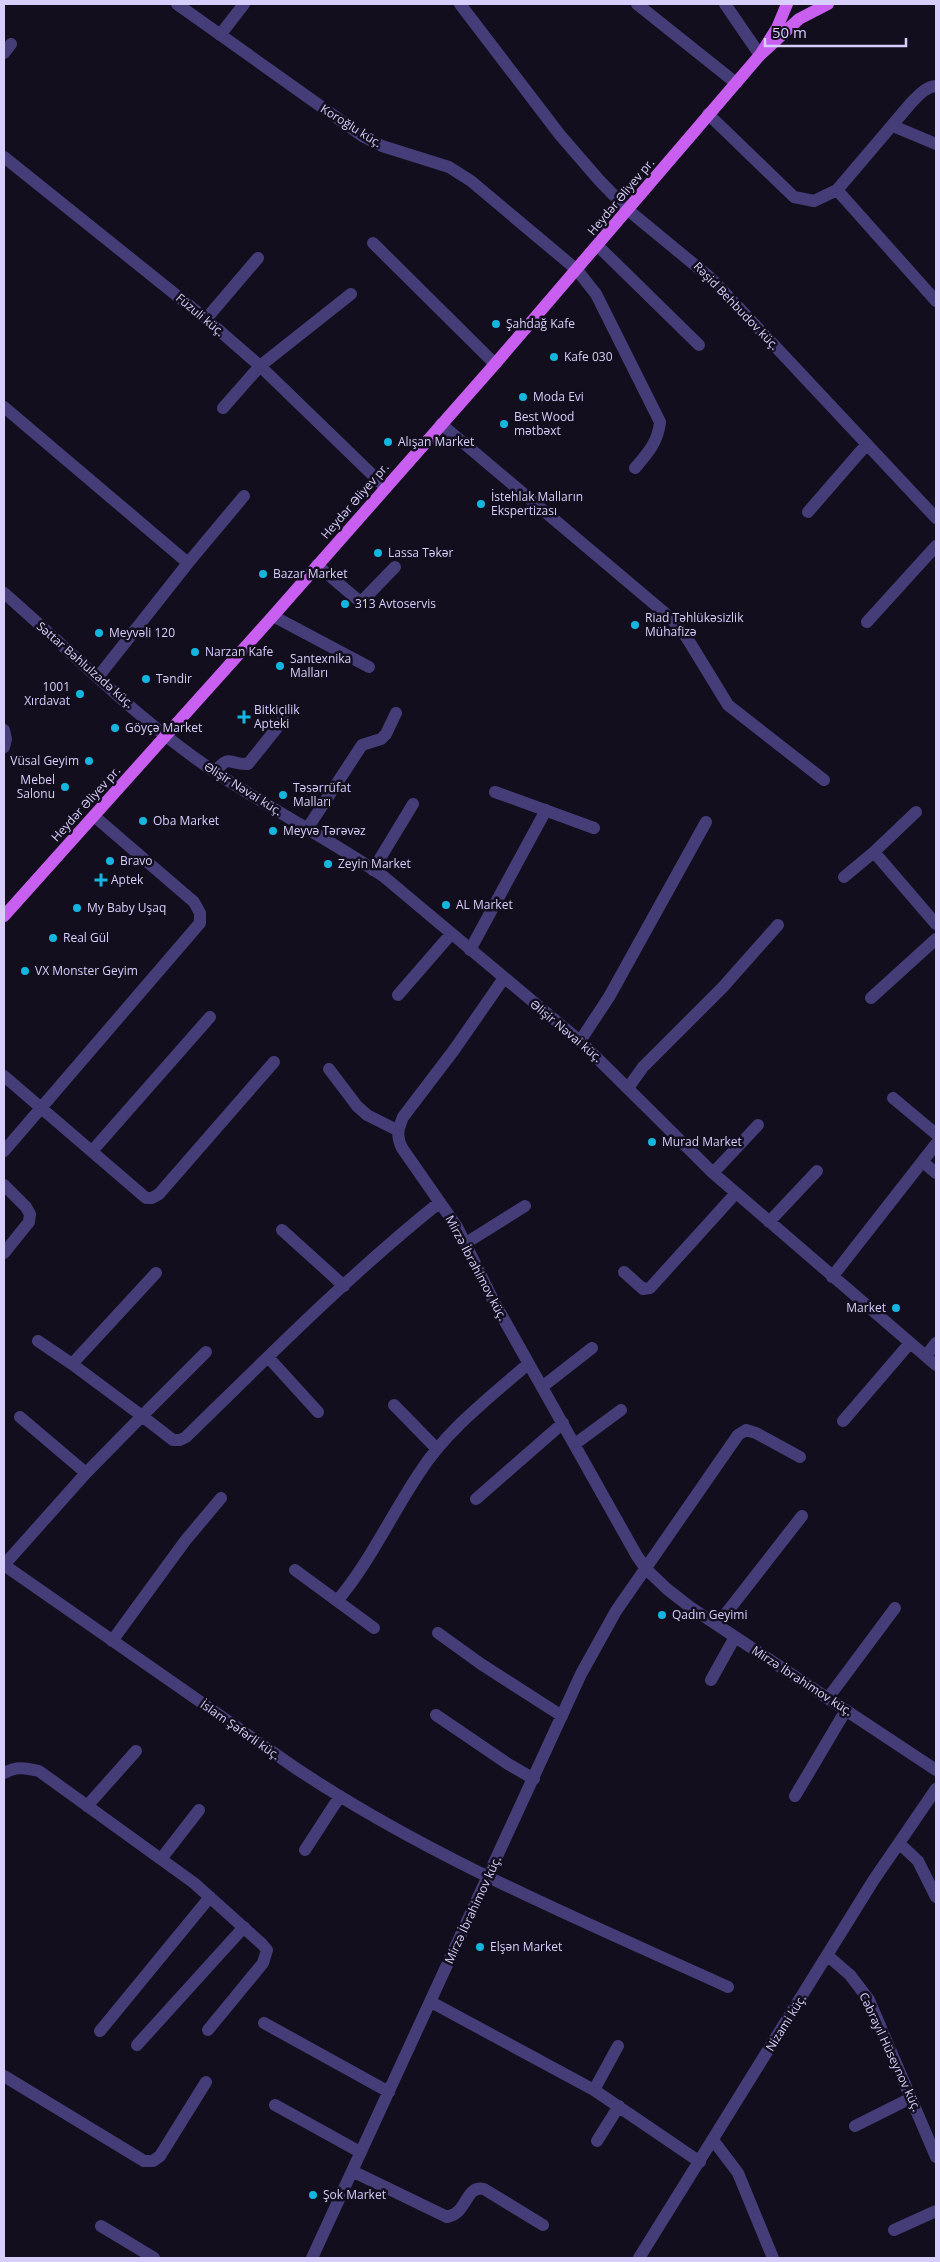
<svg xmlns="http://www.w3.org/2000/svg" width="940" height="2262" viewBox="0 0 940 2262" font-family="'Open Sans',sans-serif">
<rect width="100%" height="100%" fill="#120e1d"/>
<g fill="none" stroke-linecap="round" stroke-linejoin="round">
<!-- minor -->
<path stroke="#453d78" stroke-width="12" d="M 177,4 L 364,137 L 382,146 L 449,167 L 471,181 L 577,270 L 596,294 L 660,422 C 658,442 648,453 635,468
M 460,4 L 560,135 L 599,180 L 628,210 L 713,280 L 936,518
M 637,4 L 736,83
M 725,4 L 760,55
M 220,35 L 244,4
M 4,53 L 11,44
M 708,114 L 794,197 L 814,201 L 837,190 L 911,103 C 919,95 925,87 936,86
M 893,126 L 936,144
M 4,157 L 206,319 L 260,366 L 385,487
M 837,190 L 936,301
M 373,243 L 495,364
M 598,246 L 699,345
M 206,319 L 258,258
M 4,407 L 188,563 L 98,677
M 223,408 L 260,366 L 351,294
M 441,424 L 672,619 L 687,638 L 728,705 L 824,780
M 808,512 L 867,444
M 188,563 L 244,496
M 317,565 L 358,600 L 363,600 L 395,567
M 4,593 C 73,653 139,721 215,772 C 270,809 329,839 383,876 L 580,1041 L 713,1173 L 936,1365
M 273,616 L 369,667
M 867,622 L 936,546
M 4,730 L 6,739 L 4,747
M 215,772 C 230,753 229,765 248,764 L 284,719
M 495,792 L 594,828
M 307,829 L 362,745 L 381,739 L 386,734 L 396,713
M 874,852 L 936,924
M 373,870 L 413,804
M 844,877 L 874,852 L 916,812
M 470,950 L 546,810
M 504,978 L 454,1050 L 403,1117 C 398,1129 396,1136 402,1148 L 457,1227 L 493,1300 L 637,1556 L 646,1569 L 667,1589 L 690,1607 L 936,1770
M 398,995 L 451,934
M 871,998 L 936,939
M 580,1041 L 609,997 L 706,822
M 329,1069 L 357,1106 L 367,1115 L 397,1130
M 4,1076 L 146,1198 L 152,1198 L 159,1194 L 274,1062
M 628,1088 L 643,1067 L 723,987 L 778,925
M 893,1098 L 936,1134
M 93,1150 L 210,1017
M 4,1151 L 200,923 L 200,913 L 194,902 L 94,816
M 923,1162 L 936,1173
M 713,1173 L 758,1125
M 4,1185 L 26,1207 L 30,1214 L 29,1222 L 4,1253
M 769,1222 L 817,1171
M 282,1230 L 344,1286
M 466,1243 L 525,1206
M 624,1272 L 643,1289 L 650,1288 L 736,1193
M 156,1273 L 72,1364 L 142,1416 L 206,1352
M 832,1277 L 936,1144
M 38,1341 L 72,1364
M 926,1356 L 936,1343
M 268,1357 L 318,1412
M 542,1387 L 592,1348
M 394,1405 L 437,1449
M 20,1417 L 86,1473
M 843,1421 L 910,1343
M 575,1444 L 621,1410
M 476,1499 L 563,1423
M 4,1565 L 294,1767 C 430,1858 581,1920 728,1987
M 4,1565 L 86,1473 L 142,1416 L 173,1440 L 180,1440 L 186,1437 C 268,1357 350,1274 440,1202
M 295,1570 L 374,1628
M 337,1601 C 370,1562 391,1515 420,1472 C 447,1430 490,1397 528,1364
M 717,1625 L 802,1516
M 438,1633 L 481,1664 L 562,1716
M 112,1641 L 185,1541 L 221,1498
M 711,1680 L 735,1637
M 828,1698 L 895,1608
M 436,1715 L 508,1764 L 534,1779
M 4,1773 C 16,1766 26,1768 39,1771 L 194,1883 L 262,1944 L 267,1950 L 263,1963 L 208,2030
M 795,1796 L 846,1710
M 87,1806 L 136,1751
M 899,1843 L 918,1861 L 936,1897
M 305,1850 L 340,1796
M 161,1859 L 199,1810
M 828,1956 L 850,1975 L 869,2000 L 936,2157
M 431,2002 L 594,2090 L 700,2162
M 264,2023 L 389,2092
M 100,2031 L 210,1897
M 137,2045 L 244,1927
M 4,2076 L 144,2161 L 153,2161 L 160,2156 L 206,2082
M 594,2090 L 618,2046
M 275,2105 L 360,2152
M 855,2126 L 911,2098
M 713,2140 L 738,2173 L 773,2258
M 597,2141 L 619,2106
M 352,2171 L 447,2217 C 468,2213 465,2185 484,2189 L 543,2225
M 101,2226 L 154,2258
M 894,2230 L 936,2211
M 312,2258 L 581,1674 L 616,1611 L 738,1435 L 746,1430 L 756,1433 L 800,1457
M 639,2258 L 873,1881 L 936,1789"/>
<!-- major -->
<path stroke="#c95ff0" stroke-width="12" d="M 787,4 L 777,28 L 760,55 L 799,19 L 828,4
M 4,916 L 273,616 L 495,364 L 760,55"/>
</g>
<!-- markers -->
<g fill="#14b6e0" stroke="#120e1d" stroke-width="2">
<circle cx="496" cy="324" r="5"/>
<circle cx="554" cy="357" r="5"/>
<circle cx="523" cy="397" r="5"/>
<circle cx="504" cy="424" r="5"/>
<circle cx="388" cy="442" r="5"/>
<circle cx="481" cy="504" r="5"/>
<circle cx="378" cy="553" r="5"/>
<circle cx="263" cy="574" r="5"/>
<circle cx="345" cy="604" r="5"/>
<circle cx="635" cy="625" r="5"/>
<circle cx="99" cy="633" r="5"/>
<circle cx="195" cy="652" r="5"/>
<circle cx="280" cy="666" r="5"/>
<circle cx="146" cy="679" r="5"/>
<circle cx="80" cy="694" r="5"/>
<path d="M241.5 709.5h5v5h5v5h-5v5h-5v-5h-5v-5h5z"/>
<circle cx="115" cy="728" r="5"/>
<circle cx="89" cy="761" r="5"/>
<circle cx="65" cy="787" r="5"/>
<circle cx="283" cy="795" r="5"/>
<circle cx="143" cy="821" r="5"/>
<circle cx="273" cy="831" r="5"/>
<circle cx="110" cy="861" r="5"/>
<circle cx="328" cy="864" r="5"/>
<path d="M98.5 872.5h5v5h5v5h-5v5h-5v-5h-5v-5h5z"/>
<circle cx="446" cy="905" r="5"/>
<circle cx="77" cy="908" r="5"/>
<circle cx="53" cy="938" r="5"/>
<circle cx="25" cy="971" r="5"/>
<circle cx="652" cy="1142" r="5"/>
<circle cx="896" cy="1308" r="5"/>
<circle cx="662" cy="1615" r="5"/>
<circle cx="480" cy="1947" r="5"/>
<circle cx="313" cy="2195" r="5"/>
</g>
<g text-anchor="middle" stroke-width="5" stroke-linejoin="round" paint-order="stroke">
<!-- street labels -->
<g font-size="12" fill="#d8cefb" stroke="#120e1d">
<text transform="translate(351 126) rotate(32)" y="4">Koroğlu küç.</text>
<text transform="translate(621 197) rotate(-50)" y="4">Heydər Əliyev pr.</text>
<text transform="translate(736 306) rotate(46)" y="4">Rəşid Behbudov küç.</text>
<text transform="translate(200 315) rotate(40)" y="4">Füzuli küç.</text>
<text transform="translate(355 501) rotate(-49)" y="4">Heydər Əliyev pr.</text>
<text transform="translate(85 665) rotate(41)" y="4">Səttar Bəhlulzadə küç.</text>
<text transform="translate(243 789) rotate(32)" y="4">Əlişir Nəvai küç.</text>
<text transform="translate(86 804) rotate(-48)" y="4">Heydər Əliyev pr.</text>
<text transform="translate(566 1031) rotate(40)" y="4">Əlişir Nəvai küç.</text>
<text transform="translate(476 1268) rotate(62)" y="4">Mirzə İbrahimov küç.</text>
<text transform="translate(802 1681) rotate(33)" y="4">Mirzə İbrahimov küç.</text>
<text transform="translate(240 1730) rotate(35)" y="4">İslam Şəfərli küç.</text>
<text transform="translate(473 1910) rotate(-65)" y="4">Mirzə İbrahimov küç.</text>
<text transform="translate(786 2023) rotate(-58)" y="4">Nizami küç.</text>
<text transform="translate(890 2052) rotate(65)" y="4">Cəbrayıl Hüseynov küç.</text>
</g>
<!-- poi labels -->
<g font-size="12" fill="#d8cefb" stroke="#120e1d" text-anchor="start">
<text x="506" y="328">Şahdağ Kafe</text>
<text x="564" y="361">Kafe 030</text>
<text x="533" y="401">Moda Evi</text>
<text x="514" y="421">Best Wood<tspan x="514" dy="14">mətbəxt</tspan></text>
<text x="398" y="446">Alışan Market</text>
<text x="491" y="501">İstehlak Malların<tspan x="491" dy="14">Ekspertizası</tspan></text>
<text x="388" y="557">Lassa Təkər</text>
<text x="273" y="578">Bazar Market</text>
<text x="355" y="608">313 Avtoservis</text>
<text x="645" y="622">Riad Təhlükəsizlik<tspan x="645" dy="14">Mühafizə</tspan></text>
<text x="109" y="637">Meyvəli 120</text>
<text x="205" y="656">Narzan Kafe</text>
<text x="290" y="663">Santexnika<tspan x="290" dy="14">Malları</tspan></text>
<text x="156" y="683">Təndir</text>
<text x="70" y="691" text-anchor="end">1001<tspan x="70" dy="14">Xırdavat</tspan></text>
<text x="254" y="714">Bitkiçilik<tspan x="254" dy="14">Apteki</tspan></text>
<text x="125" y="732">Göyçə Market</text>
<text x="79" y="765" text-anchor="end">Vüsal Geyim</text>
<text x="55" y="784" text-anchor="end">Mebel<tspan x="55" dy="14">Salonu</tspan></text>
<text x="293" y="792">Təsərrüfat<tspan x="293" dy="14">Malları</tspan></text>
<text x="153" y="825">Oba Market</text>
<text x="283" y="835">Meyvə Tərəvəz</text>
<text x="120" y="865">Bravo</text>
<text x="338" y="868">Zeyin Market</text>
<text x="111" y="884">Aptek</text>
<text x="456" y="909">AL Market</text>
<text x="87" y="912">My Baby Uşaq</text>
<text x="63" y="942">Real Gül</text>
<text x="35" y="975">VX Monster Geyim</text>
<text x="662" y="1146">Murad Market</text>
<text x="886" y="1312" text-anchor="end">Market</text>
<text x="672" y="1619">Qadın Geyimi</text>
<text x="490" y="1951">Elşən Market</text>
<text x="323" y="2199">Şok Market</text>
</g>
</g>
<!-- border -->
<rect width="940" height="2262" fill="none" stroke="#d8cefb" stroke-width="10"/>
<!-- scale -->
<path d="M765 38v8h141v-8" fill="none" stroke="#d8cefb" stroke-width="2.5"/>
<text x="772" y="38" font-size="15" fill="#d8cefb" stroke="#120e1d" stroke-width="4" paint-order="stroke">50 m</text>
</svg>
